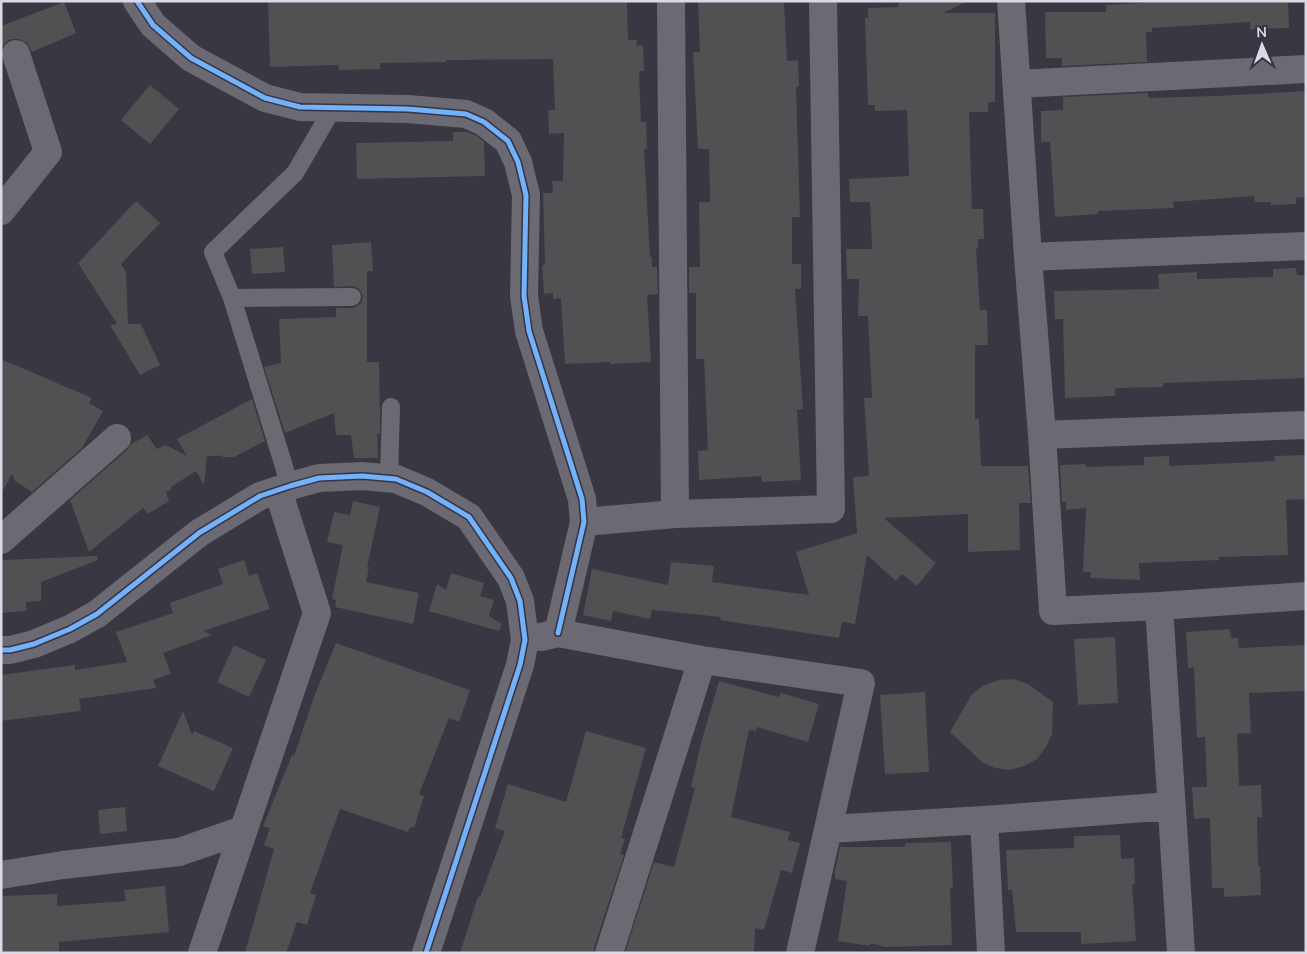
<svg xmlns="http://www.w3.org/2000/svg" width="1307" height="954" viewBox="0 0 1307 954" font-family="Mulish,sans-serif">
<rect width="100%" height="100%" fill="#383742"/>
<!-- building -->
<path fill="#4f5153" d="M 268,1 L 627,1 L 628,40 L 637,40 L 636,46 L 643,45 L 644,71 L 639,71 L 641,122 L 646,122 L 647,149 L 644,149 L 650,257 L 652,257 L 652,267 L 657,267 L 658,294 L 647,295 L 651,362 L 610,364 L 610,362 L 565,364 L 561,298 L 553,299 L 553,293 L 544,294 L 542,265 L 545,265 L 543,193 L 553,193 L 552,181 L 563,181 L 564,133 L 549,134 L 548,110 L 555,110 L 553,59 L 446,60 L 446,62 L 380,63 L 380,69 L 339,70 L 338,65 L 270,67 Z
M 698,1 L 784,1 L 787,61 L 798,60 L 799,86 L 796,87 L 800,217 L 792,217 L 792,264 L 801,264 L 801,289 L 795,289 L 803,409 L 797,410 L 801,480 L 762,482 L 761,476 L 699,480 L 698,451 L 708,450 L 704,359 L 696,359 L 696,293 L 689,293 L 689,267 L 700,267 L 699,202 L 710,202 L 709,149 L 698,149 L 693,52 L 700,52 Z
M 899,1 L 968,1 L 943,13 L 995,13 L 995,102 L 988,102 L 988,112 L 969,112 L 972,209 L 983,209 L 984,239 L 978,239 L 978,248 L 976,248 L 980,310 L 987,310 L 988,345 L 975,345 L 975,419 L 979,419 L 981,466 L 1028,466 L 1031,503 L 1019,503 L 1020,550 L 968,552 L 968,514 L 884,518 L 936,563 L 917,586 L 902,574 L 896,581 L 867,555 L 855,624 L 842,622 L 839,638 L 720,620 L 721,617 L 652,610 L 650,619 L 613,611 L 611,621 L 583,615 L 592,569 L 668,585 L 671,562 L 714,566 L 712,582 L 809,595 L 796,552 L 857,533 L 853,477 L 869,476 L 864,398 L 872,398 L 868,316 L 858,316 L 859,279 L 847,279 L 846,249 L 872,249 L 870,202 L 850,202 L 849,179 L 909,176 L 907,110 L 875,111 L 875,105 L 868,105 L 865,18 L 868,18 L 868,8 L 898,7 Z
M 1176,1 L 1288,1 L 1289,28 L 1250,29 L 1250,22 L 1152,28 L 1152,32 L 1146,32 L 1147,62 L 1062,66 L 1062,58 L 1046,58 L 1045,12 L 1106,12 L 1106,5 Z
M 64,2 L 76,33 L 32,52 L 27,43 L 19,39 L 11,39 L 5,43 L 1,50 L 1,26 Z
M 150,85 L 179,109 L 150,144 L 121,120 Z
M 1306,91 L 1306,197 L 1296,198 L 1296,204 L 1271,205 L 1271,202 L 1255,202 L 1254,196 L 1173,202 L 1174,208 L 1098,211 L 1098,214 L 1055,217 L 1050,142 L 1041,142 L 1041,111 L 1063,110 L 1063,97 L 1148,93 L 1149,98 L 1216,96 Z
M 453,132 L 467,132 L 476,135 L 484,142 L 485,176 L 357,179 L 356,143 L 453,141 Z
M 136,201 L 160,223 L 121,264 L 126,272 L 128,324 L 141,324 L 160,365 L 140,375 L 110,325 L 117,324 L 78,263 Z
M 371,242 L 373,271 L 367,271 L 367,362 L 379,362 L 380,415 L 380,434 L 377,434 L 378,458 L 354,458 L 351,435 L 336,435 L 334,413 L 285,433 L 264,367 L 281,363 L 279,319 L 336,317 L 336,308 L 353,308 L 357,306 L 361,303 L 363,296 L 361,292 L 358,288 L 352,286 L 334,287 L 332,245 Z
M 283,247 L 285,272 L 252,274 L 250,249 Z
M 1296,268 L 1297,275 L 1306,275 L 1306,378 L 1163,383 L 1163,387 L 1115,388 L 1115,396 L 1065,398 L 1063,319 L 1055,319 L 1054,291 L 1159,289 L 1158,274 L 1197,272 L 1197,279 L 1273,277 L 1273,269 Z
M 1,359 L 92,398 L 89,403 L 103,411 L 82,448 L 32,492 L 15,481 L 12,474 L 1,494 Z
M 252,399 L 265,441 L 234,457 L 222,457 L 222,455 L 219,456 L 207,456 L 204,485 L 196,471 L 171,487 L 172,489 L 166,492 L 169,501 L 148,514 L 143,508 L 89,552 L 70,500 L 127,450 L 130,445 L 147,435 L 157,449 L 166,445 L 187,456 L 177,439 Z
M 1306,455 L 1306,499 L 1286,500 L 1288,555 L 1219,557 L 1219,560 L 1139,563 L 1140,580 L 1090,578 L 1091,572 L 1083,572 L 1086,508 L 1066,510 L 1066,502 L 1062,502 L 1060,465 L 1086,464 L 1086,467 L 1144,465 L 1144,457 L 1169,456 L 1169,466 L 1275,461 L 1274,456 Z
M 353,501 L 380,507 L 367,567 L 369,567 L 366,582 L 419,593 L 413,624 L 335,607 L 336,600 L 332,599 L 343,545 L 327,542 L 334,512 L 350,515 Z
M 97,556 L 98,560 L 41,582 L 41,601 L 26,602 L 27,611 L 1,613 L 1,560 Z
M 244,560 L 249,576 L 257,573 L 270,609 L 203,631 L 212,635 L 163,653 L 171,674 L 153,680 L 156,688 L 79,699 L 81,711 L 1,721 L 1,675 L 75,665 L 75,670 L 127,662 L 116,632 L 173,613 L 170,603 L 223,584 L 218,569 Z
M 451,573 L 484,583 L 480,596 L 494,600 L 489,616 L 502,624 L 499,631 L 429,611 L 437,584 L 446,590 Z
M 1230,629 L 1231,638 L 1238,638 L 1239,648 L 1306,645 L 1306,691 L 1249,693 L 1251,733 L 1237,734 L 1239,786 L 1261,785 L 1262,817 L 1257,817 L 1258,866 L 1260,866 L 1261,895 L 1224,897 L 1224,888 L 1212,888 L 1210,818 L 1194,819 L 1192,787 L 1207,787 L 1205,737 L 1197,738 L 1194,667 L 1188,668 L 1186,632 Z
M 1115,637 L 1118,703 L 1078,705 L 1074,639 Z
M 336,643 L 470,690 L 459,722 L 449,718 L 419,794 L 424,796 L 414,828 L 410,827 L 408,832 L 340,809 L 310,893 L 316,895 L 307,925 L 297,922 L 286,953 L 245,953 L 274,849 L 264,845 L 270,828 L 263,826 L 292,755 L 294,756 L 315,694 Z
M 234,645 L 266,660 L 249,697 L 217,682 Z
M 1013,679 L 1028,684 L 1053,702 L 1052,734 L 1046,747 L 1037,759 L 1024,766 L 1010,770 L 995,768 L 982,762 L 950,732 L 972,694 L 984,685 L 999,680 Z
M 719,681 L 779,697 L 781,693 L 819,704 L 808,742 L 757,727 L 756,731 L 749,730 L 731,817 L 790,832 L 788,840 L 800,843 L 792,873 L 781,870 L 764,930 L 755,928 L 754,953 L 625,953 L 654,862 L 674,867 L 695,788 L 691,787 L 701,743 Z
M 925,692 L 929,772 L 885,774 L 880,695 Z
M 183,711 L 192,735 L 194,731 L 233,748 L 214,791 L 158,766 Z
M 586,731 L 646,748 L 621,838 L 625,839 L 620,854 L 624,855 L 594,948 L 594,953 L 460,953 L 478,896 L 480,897 L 505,831 L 495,828 L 508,784 L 566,802 Z
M 125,807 L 127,831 L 100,834 L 98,810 Z
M 1120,835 L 1121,859 L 1134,858 L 1135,884 L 1132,884 L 1136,941 L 1081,944 L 1081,932 L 1016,932 L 1012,890 L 1008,890 L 1006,850 L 1074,848 L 1074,836 Z
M 951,842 L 953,888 L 950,888 L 952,945 L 885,947 L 871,943 L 870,946 L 838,941 L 847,881 L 835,879 L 835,870 L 840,847 L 905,847 L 905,843 Z
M 165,886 L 169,932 L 59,942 L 59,953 L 1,953 L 1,896 L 57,894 L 57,906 L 126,901 L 124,890 Z"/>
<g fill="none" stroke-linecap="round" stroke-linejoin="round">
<!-- lane -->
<path stroke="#6b6a73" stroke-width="18" d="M 232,298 L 352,297
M 389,479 L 391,407
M 290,486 L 232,298 L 213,252 L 295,173 L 333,108"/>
<!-- street -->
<path stroke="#6b6a73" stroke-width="28" d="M 137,1 L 153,25 L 191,58 L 265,98 L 300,107 L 408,109 L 466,114 L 484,122 L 508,141 L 518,162 L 526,195 L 524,296 L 529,331 L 582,499 L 584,522 L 558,633
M 671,1 L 675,514
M 1011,1 L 1028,257 L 1042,435 L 1053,611 L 1159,606 L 1306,596
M 1017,84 L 1306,69
M 1,211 L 48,152 L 16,54
M 1028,257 L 1306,246
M 1042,435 L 1306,425
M 584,522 L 675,514 L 831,509 L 823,1
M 1,540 L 117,438
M 1159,606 L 1181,953
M 541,637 L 558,633 L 702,660 L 861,683 L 800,953
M 1,650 L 10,650 L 34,644 L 70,629 L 97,614 L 199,533 L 260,496 L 290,486 L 319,478 L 362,476 L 396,479 L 427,492 L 469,517 L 511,578 L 520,601 L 525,640 L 520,665 L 426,953
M 984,820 L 991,953
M 828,829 L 984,820 L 1171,806
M 1,875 L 63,865 L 179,852 L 243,830
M 202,953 L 317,613 L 278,490
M 609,953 L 702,660"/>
<defs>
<path id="cycleway" d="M 137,1 L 153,25 L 191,58 L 265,98 L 300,107 L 408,109 L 466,114 L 484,122 L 508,141 L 518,162 L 526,195 L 524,296 L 529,331 L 582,499 L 584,522 L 558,633
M 1,650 L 10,650 L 34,644 L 70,629 L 97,614 L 199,533 L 260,496 L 290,486 L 319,478 L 362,476 L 396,479 L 427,492 L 469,517 L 511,578 L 520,601 L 525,640 L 520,665 L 426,953"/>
</defs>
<!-- cycleway casing -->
<use href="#cycleway" stroke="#353346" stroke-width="8"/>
<!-- cycleway -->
<use href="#cycleway" stroke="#73b2f8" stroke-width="5"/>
</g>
<!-- border -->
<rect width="1307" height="954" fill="none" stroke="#dad9e5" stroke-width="5"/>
<!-- north arrow -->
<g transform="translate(1262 45) rotate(358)" stroke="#353346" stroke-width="4" paint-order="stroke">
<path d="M0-4L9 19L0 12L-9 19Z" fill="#dad9e5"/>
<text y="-8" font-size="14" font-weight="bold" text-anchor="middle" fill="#dad9e5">N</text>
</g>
</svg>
